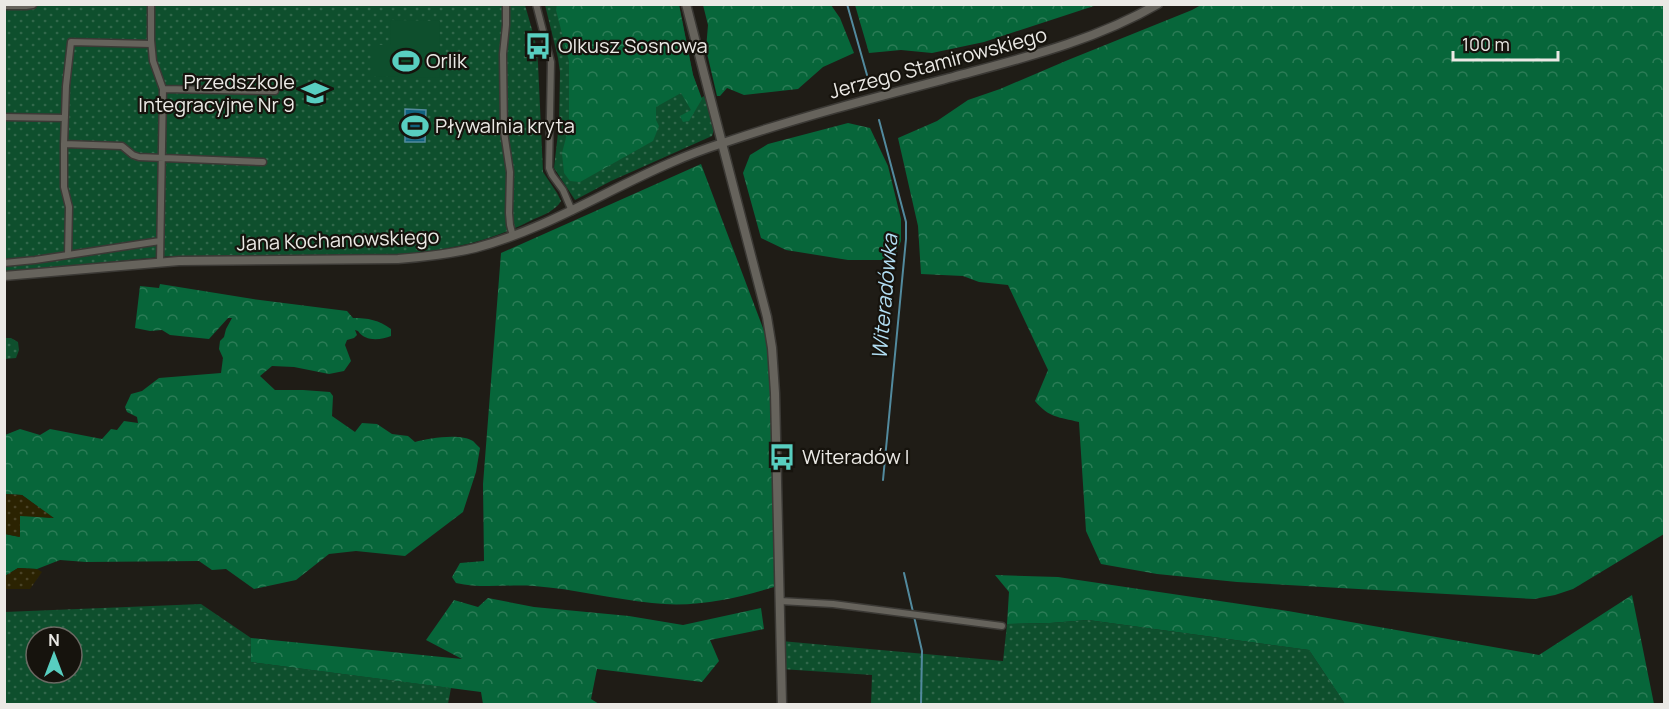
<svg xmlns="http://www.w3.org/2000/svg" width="1669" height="709" viewBox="0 0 1669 709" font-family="Manrope,sans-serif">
<defs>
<pattern id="grass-dots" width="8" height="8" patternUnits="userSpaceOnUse" patternTransform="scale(1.5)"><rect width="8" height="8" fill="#0e4f2d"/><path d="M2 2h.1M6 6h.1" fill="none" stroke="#31684b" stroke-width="1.8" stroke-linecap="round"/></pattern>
<pattern id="forest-crowns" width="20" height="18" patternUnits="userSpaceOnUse" patternTransform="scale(1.5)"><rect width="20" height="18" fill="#07663a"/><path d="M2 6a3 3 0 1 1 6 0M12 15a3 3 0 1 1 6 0" fill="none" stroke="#2b7c56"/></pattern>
<pattern id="sand-dots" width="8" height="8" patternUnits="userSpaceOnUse" patternTransform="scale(1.5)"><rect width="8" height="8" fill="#2b2302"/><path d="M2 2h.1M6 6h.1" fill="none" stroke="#4a4327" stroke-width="1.8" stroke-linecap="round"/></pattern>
<pattern id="water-rules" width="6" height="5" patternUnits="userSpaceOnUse" patternTransform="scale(1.5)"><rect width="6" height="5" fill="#10627f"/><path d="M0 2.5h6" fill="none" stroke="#337891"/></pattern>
</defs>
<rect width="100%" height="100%" fill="#1f1c16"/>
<!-- grass -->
<path fill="url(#grass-dots)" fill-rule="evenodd" d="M 5,5 L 525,5 L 535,40 L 538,63 L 543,172 L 557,193 L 561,201 C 556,210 544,215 534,219 C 490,242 448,250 398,255 L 171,256 L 5,272 Z
M 545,5 L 679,5 L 693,75 L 701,98 L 704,96 C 708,107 717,125 712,136 L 611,181 L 575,200 L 554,168 L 559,124 L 560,72 L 558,58 Z
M 4,338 L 11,338 L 18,342 L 19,350 L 16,358 L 5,359 Z
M 201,604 L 251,638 L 251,662 L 451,688 L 448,704 L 5,704 L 4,612 ZM 36,637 L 72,637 L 72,673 L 36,673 Z
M 1088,620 L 1309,650 L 1345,704 L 871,704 L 872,675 L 781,669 L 781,641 L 1003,661 L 1007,624 L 1050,623 Z"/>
<!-- forest -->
<path fill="url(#forest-crowns)" d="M 557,4 L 679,5 L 693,75 L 702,99 L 689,121 L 683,122 L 680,116 L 691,110 L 681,93 L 656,107 L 656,120 L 659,126 L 653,141 L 580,182 L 570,181 L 564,173 L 562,153 L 569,126 L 569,61 L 556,10 Z
M 703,5 L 831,5 L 840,18 L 854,53 L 823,67 L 798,89 L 744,95 L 727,88 L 720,96 L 717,96 L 706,49 L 708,25 Z
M 855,5 L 855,4 L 1097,5 L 984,42 L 932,53 L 901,50 L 869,53 Z
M 1201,5 L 1664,5 L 1664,534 L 1573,589 L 1555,595 L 1534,599 L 1237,582 L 1157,574 L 1101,564 L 1086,531 L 1079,422 C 1059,417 1049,418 1035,401 L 1048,370 L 1008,285 L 979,282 L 963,276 L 921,274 L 918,226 L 898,138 L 937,121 L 968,100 L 1000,89 L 1068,60 L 1192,10 Z
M 848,123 L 870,128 L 888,166 L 901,219 L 901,241 L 893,260 L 848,260 L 786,250 L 761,238 L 743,173 L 750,155 L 768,144 Z
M 701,164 L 769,344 L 773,392 L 774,587 C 735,599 694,608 652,603 C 613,599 574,589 534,586 C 508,584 482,589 456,583 L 452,577 L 460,563 L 484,561 L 483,484 L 501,253 Z
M 160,284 L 253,299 L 347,311 L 353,318 C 368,318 379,320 391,329 L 391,336 C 381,340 365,342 358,331 L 355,330 L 357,335 L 354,338 L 347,340 L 345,345 L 351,361 L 344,371 L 329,374 L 294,367 L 272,366 L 260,376 L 275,390 L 303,390 L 330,392 L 333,396 L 332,416 L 355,432 L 362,423 L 377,424 L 392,434 L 408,436 L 415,442 C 429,438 460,433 473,441 C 475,443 477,445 480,448 L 476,472 L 463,512 L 405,556 L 356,551 L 329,554 L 296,580 L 254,589 L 226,569 L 212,570 L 199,561 L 86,562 L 60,560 L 37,569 L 18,568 L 5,576 L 5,534 L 20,537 L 20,515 L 53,518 L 22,495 L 5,494 L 5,435 L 20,429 L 40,435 L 50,429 L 102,439 L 111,429 L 117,430 L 124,421 L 138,423 L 137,417 L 127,412 L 125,407 L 131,394 L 142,391 L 159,378 L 221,373 L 223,358 L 219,349 L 220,341 L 224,337 L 226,329 L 232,318 L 228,318 L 209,339 L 170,335 L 162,330 L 150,331 L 135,328 L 140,286 L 159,288 Z
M 995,575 L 1058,577 L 1288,611 L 1539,655 L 1632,595 L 1654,704 L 1345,704 L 1309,650 L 1088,620 L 1050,623 L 1007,624 L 1009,592 Z
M 488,598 L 534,607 L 629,616 L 683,625 L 761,608 L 764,629 L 710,640 L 719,661 L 702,682 L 597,669 L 591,699 L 599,704 L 483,704 L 481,692 L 251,662 L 251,638 L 462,659 L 426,640 L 454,600 L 478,607 Z"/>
<!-- sand -->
<path fill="url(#sand-dots)" d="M 4,494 L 22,495 L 54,518 L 20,516 L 20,537 L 5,534 Z
M 18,568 L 37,569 L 42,572 L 30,589 L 5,589 L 5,576 Z"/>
<!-- pitch -->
<path fill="#0e4f2d" d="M 391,20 L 440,21 L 439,78 L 373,76 L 373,45 L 390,45 Z"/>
<!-- water -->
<path fill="url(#water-rules)" stroke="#528a9e" stroke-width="1.5" d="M 405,109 L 426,110 L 425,142 L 405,142 Z"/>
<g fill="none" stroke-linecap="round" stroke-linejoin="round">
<!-- stream -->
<path stroke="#528a9e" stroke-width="2" d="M 847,4 L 867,75
M 879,120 L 906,222 L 906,239 L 883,480
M 904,573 L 922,651 L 921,704"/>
<defs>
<path id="street" d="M 151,4 L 151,40 L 153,61 L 163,89 L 160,262
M 536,4 L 551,62 L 549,168 L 552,175 L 563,190 L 572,211
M 4,6 L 26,6 L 33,5
M 506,6 L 506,25 L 503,54 L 504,132 L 510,172 L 509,213 L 510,225 L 513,236
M 163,89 L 275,91
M 4,117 L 65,118
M 64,144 L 122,146 L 133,155 L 139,157 L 263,162
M 68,255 L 69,207 L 64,187 L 64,144 L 66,86 L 71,42 L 151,44
M 4,263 L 35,260 L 160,241
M 780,601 L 833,604 L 1002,626"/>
<path id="secondary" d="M 686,4 L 767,317 L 772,348 L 775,393 L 782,704
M 4,276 L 179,261 L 398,259 C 424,257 450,254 475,248 C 544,230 605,191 670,163 C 688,155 707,148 726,142 C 800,117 877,97 953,77 C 1023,58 1094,41 1158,4"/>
</defs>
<!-- street casing -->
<use href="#street" stroke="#3b3935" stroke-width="9"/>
<!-- secondary casing -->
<use href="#secondary" stroke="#3b3935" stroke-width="11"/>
<!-- street -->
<use href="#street" stroke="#66635c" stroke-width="6"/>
<!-- secondary -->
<use href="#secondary" stroke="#66635c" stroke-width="8"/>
</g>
<!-- icons -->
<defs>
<symbol id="bus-bare" viewBox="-9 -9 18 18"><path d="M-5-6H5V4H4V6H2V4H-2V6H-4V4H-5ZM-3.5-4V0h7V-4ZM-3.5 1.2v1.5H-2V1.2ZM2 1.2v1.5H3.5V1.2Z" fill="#58cec0" stroke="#16130d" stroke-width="2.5" paint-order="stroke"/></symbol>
<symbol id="stadium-bare" viewBox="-9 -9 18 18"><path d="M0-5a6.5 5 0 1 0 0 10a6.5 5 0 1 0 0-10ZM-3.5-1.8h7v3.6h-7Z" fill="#58cec0" stroke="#16130d" stroke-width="2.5" paint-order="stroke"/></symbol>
<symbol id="school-bare" viewBox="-9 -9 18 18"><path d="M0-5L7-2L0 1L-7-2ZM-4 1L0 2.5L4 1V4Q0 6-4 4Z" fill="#58cec0" stroke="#16130d" stroke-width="2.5" paint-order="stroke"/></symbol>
</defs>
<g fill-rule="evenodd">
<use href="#bus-bare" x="519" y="27" width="38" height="38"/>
<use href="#stadium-bare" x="387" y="42" width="38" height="38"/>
<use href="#school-bare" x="296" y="74" width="38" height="38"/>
<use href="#stadium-bare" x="396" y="107" width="38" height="38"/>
<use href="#bus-bare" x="763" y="438" width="38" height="38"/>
</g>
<g text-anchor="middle" stroke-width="4.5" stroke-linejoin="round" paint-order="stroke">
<!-- poi labels -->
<g font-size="20" fill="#ebe9e5" stroke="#16130d" text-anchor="start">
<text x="558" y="53">Olkusz Sosnowa</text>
<text x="426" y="68">Orlik</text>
<text x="295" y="89" text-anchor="end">Przedszkole<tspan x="295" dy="23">Integracyjne Nr 9</tspan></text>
<text x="435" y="133">Pływalnia kryta</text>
<text x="802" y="464">Witeradów I</text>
</g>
<!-- street labels -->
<g font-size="20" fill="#ebe9e5" stroke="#16130d">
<text transform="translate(938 63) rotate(-15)" y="7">Jerzego Stamirowskiego</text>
<text transform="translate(338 240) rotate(-2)" y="7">Jana Kochanowskiego</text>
</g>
<!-- water labels -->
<g font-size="21" font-style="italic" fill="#b2def3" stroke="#16130d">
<text transform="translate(885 297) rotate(-85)" y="7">Witeradówka</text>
</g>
</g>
<!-- border -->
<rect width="1669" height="709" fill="none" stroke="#ebe9e5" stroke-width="12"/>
<!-- north arrow -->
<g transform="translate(54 655)"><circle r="28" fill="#16130d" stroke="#6b6963" stroke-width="1.5"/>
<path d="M0-4.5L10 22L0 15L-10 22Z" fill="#58cec0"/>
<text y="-9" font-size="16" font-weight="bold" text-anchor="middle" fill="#ebe9e5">N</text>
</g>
<!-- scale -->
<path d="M1453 51v9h105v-9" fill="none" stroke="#ebe9e5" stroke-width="3"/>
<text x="1462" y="51" font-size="18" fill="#ebe9e5" stroke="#16130d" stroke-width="4.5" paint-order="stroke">100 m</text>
</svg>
